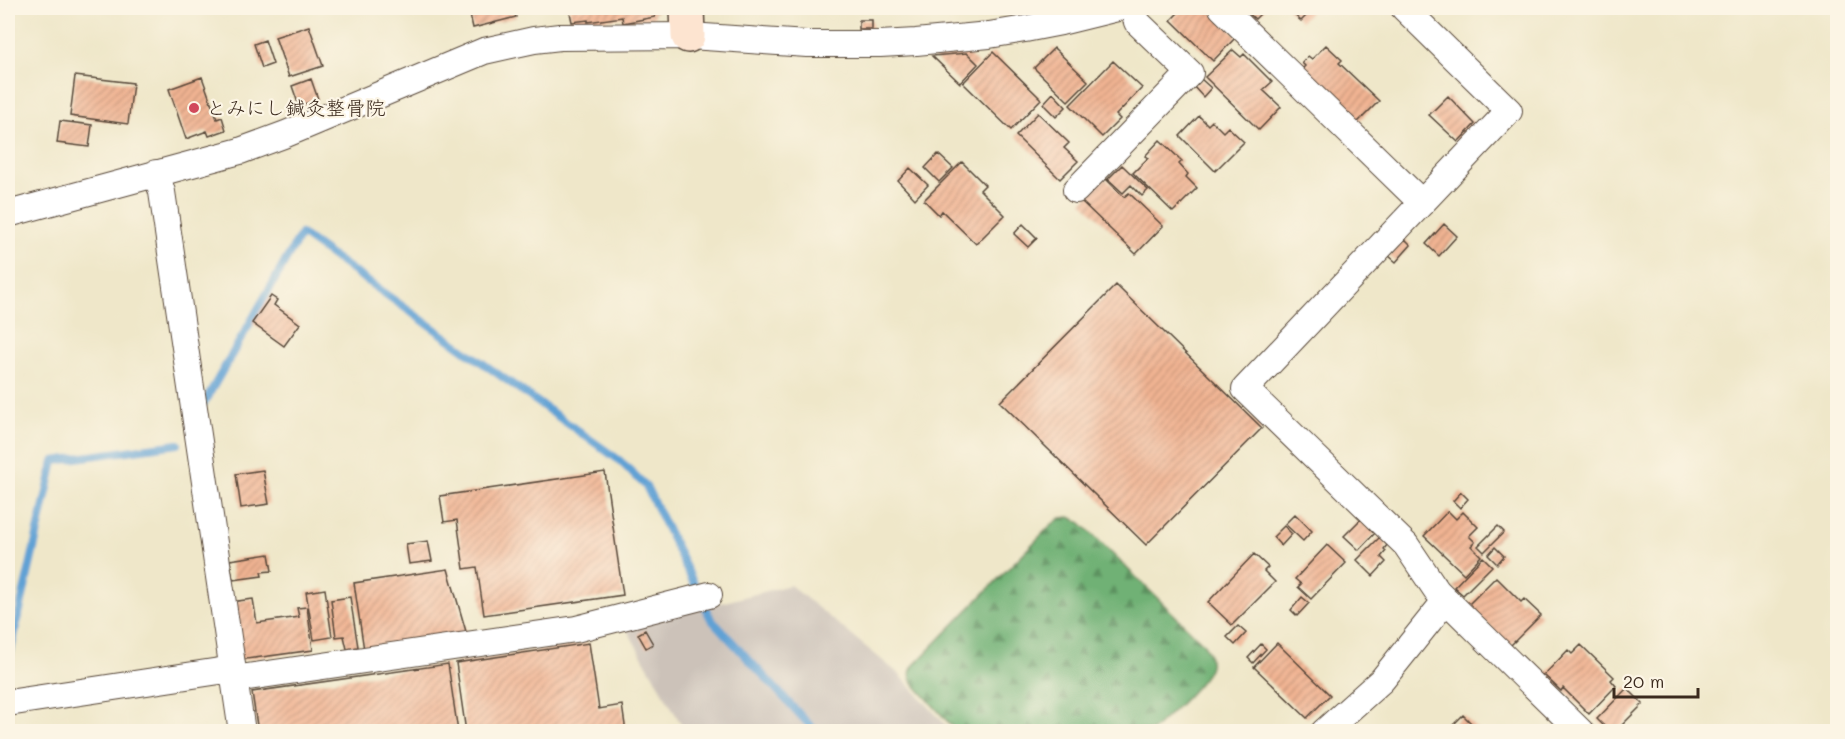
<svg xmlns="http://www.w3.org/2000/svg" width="1845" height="739" viewBox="0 0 1845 739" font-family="Mali,'Klee One',sans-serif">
<defs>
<pattern id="forest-firs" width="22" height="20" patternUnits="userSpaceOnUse" patternTransform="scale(1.5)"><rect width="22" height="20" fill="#6fb174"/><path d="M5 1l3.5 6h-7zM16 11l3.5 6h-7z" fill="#5c905f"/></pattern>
<pattern id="building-hatch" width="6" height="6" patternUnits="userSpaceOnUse" patternTransform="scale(1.5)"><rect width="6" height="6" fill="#f1b493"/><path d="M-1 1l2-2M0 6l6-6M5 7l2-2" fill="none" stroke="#c49377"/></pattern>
</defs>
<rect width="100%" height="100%" fill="#fcf5e5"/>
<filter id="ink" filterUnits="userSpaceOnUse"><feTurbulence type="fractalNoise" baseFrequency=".0167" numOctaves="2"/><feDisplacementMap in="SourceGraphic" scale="12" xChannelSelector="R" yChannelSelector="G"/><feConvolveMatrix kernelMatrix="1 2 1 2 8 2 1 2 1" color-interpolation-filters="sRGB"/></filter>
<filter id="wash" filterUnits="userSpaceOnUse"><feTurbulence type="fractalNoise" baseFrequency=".008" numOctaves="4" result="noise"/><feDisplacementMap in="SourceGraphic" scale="24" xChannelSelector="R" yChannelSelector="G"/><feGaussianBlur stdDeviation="1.35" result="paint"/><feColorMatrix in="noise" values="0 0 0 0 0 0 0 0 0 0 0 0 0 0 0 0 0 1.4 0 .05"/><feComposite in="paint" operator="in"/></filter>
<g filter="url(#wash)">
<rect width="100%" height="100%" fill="#efe7c9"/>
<!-- industrial -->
<path fill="#ccc2b9" d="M 790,585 L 899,674 L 951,731 L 685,731 L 626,628 Z"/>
<!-- forest -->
<path fill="url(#forest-firs)" stroke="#556e49" stroke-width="1.5" d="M 1070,517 L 1081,523 L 1203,643 C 1208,651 1211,656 1210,665 C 1208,680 1164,719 1152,731 L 956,731 L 914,684 C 909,676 909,672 914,665 L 1051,525 L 1061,518 Z"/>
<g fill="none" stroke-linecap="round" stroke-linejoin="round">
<!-- stream -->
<path stroke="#61a1d4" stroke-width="8" d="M 204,403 L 301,234 L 619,460 L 646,486 L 695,586
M 706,609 L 711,619 L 816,732
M 8,662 L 54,461 L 178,444"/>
</g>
<g id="blocks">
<!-- building -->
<path fill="url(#building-hatch)" d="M 470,8 L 513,8 L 516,17 L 473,28 L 470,15 L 472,14 Z
M 569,8 L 657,8 L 657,12 L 654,12 L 655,17 L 623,23 L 622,17 L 588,22 L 588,20 L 572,22 Z
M 1183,8 L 1207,8 L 1237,36 L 1213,61 L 1171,20 Z
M 1243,8 L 1266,8 L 1255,19 Z
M 1287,8 L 1311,8 L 1313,9 L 1301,21 Z
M 859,20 L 872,20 L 872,29 L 859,29 Z
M 309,26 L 323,66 L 289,77 L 275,37 Z
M 265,40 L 273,64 L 262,68 L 254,44 Z
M 1326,45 L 1342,60 L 1339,63 L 1379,101 L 1355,125 L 1300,71 L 1305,66 L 1302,63 L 1308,56 L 1312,59 Z
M 1054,48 L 1088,81 L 1068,101 L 1034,68 Z
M 1233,50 L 1241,57 L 1244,54 L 1272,82 L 1263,90 L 1281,107 L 1259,130 L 1205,77 Z
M 993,52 L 1041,99 L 1011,130 L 963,83 Z
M 967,53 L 978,64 L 960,83 L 932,56 Z
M 1113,61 L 1142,88 L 1116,115 L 1120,119 L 1102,137 L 1070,105 Z
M 75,76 L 133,83 L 128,124 L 70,116 Z
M 202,77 L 217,119 L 222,117 L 226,130 L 209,136 L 207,131 L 186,139 L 169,89 Z
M 311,79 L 318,99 L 299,106 L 292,86 Z
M 1201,79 L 1211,88 L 1203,97 L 1193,86 Z
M 1053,93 L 1066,107 L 1056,117 L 1043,104 Z
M 1448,96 L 1475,124 L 1458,142 L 1429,115 Z
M 1038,113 L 1069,143 L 1064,148 L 1078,161 L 1060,179 L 1016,136 Z
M 1199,116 L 1208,125 L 1212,121 L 1223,132 L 1228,127 L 1244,142 L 1215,171 L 1180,136 Z
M 60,121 L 92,125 L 89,147 L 57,143 Z
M 1160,140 L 1182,161 L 1179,164 L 1188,174 L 1186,177 L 1197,188 L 1173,212 L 1133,173 L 1148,158 L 1145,156 Z
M 938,154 L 953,168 L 939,182 L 925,168 Z
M 962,162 L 985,185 L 980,190 L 1005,215 L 976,244 L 942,211 L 939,215 L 924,200 Z
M 1122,165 L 1148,190 L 1142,196 L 1131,185 L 1123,193 L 1108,179 Z
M 910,168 L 928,185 L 915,199 L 898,181 Z
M 1105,178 L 1124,197 L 1129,193 L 1163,226 L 1136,254 L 1082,202 Z
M 1023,224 L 1037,238 L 1028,247 L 1014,234 Z
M 1444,224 L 1457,236 L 1439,256 L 1426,244 Z
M 1405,239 L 1411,245 L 1396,262 L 1389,256 Z
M 1116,285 L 1262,428 L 1146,545 L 1000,402 Z
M 271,296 L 277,300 L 274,305 L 300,324 L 284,346 L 252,323 Z
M 263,470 L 269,504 L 241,508 L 236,474 Z
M 605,472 L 623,595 L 484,615 L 477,567 L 464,569 L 457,520 L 444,522 L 440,496 Z
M 1461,492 L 1468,499 L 1460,508 L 1453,501 Z
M 1448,511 L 1456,519 L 1463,512 L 1478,527 L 1469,536 L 1475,542 L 1471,546 L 1481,556 L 1464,574 L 1424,536 Z
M 1295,514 L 1312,531 L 1303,541 L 1285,524 Z
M 1361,519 L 1375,533 L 1359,550 L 1344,536 Z
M 1284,526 L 1292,534 L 1281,546 L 1273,537 Z
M 1498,526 L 1504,532 L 1484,552 L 1478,546 Z
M 1380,537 L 1387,545 L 1384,549 L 1386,551 L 1381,557 L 1386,562 L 1373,576 L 1357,560 Z
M 428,541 L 432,561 L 409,564 L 406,544 Z
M 1327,545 L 1346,563 L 1311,599 L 1298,587 L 1301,584 L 1295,579 Z
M 1495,547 L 1504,556 L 1497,564 L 1488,555 Z
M 269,554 L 272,571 L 261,572 L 262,576 L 233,580 L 230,560 Z
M 1254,554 L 1268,567 L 1264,571 L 1275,582 L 1232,625 L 1208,602 Z
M 1483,557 L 1492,566 L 1463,595 L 1454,587 Z
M 448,569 L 467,635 L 364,650 L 354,583 Z
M 1496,577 L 1521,602 L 1524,599 L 1541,615 L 1510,646 L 1468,605 Z
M 325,589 L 332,637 L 314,640 L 306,592 Z
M 350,597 L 358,647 L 347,649 L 344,636 L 336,637 L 331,600 Z
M 1302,597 L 1309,603 L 1297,616 L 1291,610 Z
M 253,599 L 257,623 L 299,617 L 297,608 L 307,607 L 313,650 L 239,660 L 230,602 Z
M 1238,626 L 1246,633 L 1235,645 L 1227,637 Z
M 645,630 L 653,644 L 646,648 L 638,634 Z
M 589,643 L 599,709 L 622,705 L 626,732 L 466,732 L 456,663 Z
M 1277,643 L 1330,695 L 1307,718 L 1254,667 Z
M 1261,644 L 1266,649 L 1253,663 L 1248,658 Z
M 1581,645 L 1614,677 L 1611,680 L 1616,686 L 1589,714 L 1563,688 L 1561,691 L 1544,675 L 1568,650 L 1572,654 Z
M 448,664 L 458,732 L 258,732 L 252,692 Z
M 1627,688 L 1643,704 L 1615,732 L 1610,732 L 1597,719 Z
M 1463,715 L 1480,732 L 1446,732 Z"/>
</g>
</g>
<g filter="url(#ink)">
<use href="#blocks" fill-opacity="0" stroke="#564638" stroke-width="1.5"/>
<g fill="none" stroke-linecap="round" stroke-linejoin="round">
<defs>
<path id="street" d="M 1222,8 L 1422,203
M 1404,8 L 1509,111 L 1245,389 L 1406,545 L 1437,591 L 1581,732
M 156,173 L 162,192 L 242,732
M 1076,190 L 1190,73 L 1137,22 L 1133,8
M 8,214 L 240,151 L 286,134 L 484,51 L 534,40 L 560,37 L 690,36 L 807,44 L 880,44 L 916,42 L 989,35 L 1025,29 L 1061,22 L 1118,8
M 234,679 L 576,629 L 709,595
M 8,703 L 233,669
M 1324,732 L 1382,680 L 1446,600"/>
<path id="secondary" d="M 687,8 L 688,36"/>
</defs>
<!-- street casing -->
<use href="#street" stroke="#564638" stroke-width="28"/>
<!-- secondary casing -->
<use href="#secondary" stroke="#564638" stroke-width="36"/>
<!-- street -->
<use href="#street" stroke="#fff" stroke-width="26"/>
<!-- secondary -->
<use href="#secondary" stroke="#fde4d0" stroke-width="33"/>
</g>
</g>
<!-- markers -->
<circle fill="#d1495b" stroke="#fcf5e5" stroke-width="2" cx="194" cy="108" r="6"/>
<g text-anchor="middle" stroke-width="4.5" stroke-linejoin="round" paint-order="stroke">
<!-- poi labels -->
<g font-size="20" fill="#3b2a1e" stroke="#fcf5e5" text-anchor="start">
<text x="206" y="115">とみにし鍼灸整骨院</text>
</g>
</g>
<!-- margin -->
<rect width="1845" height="739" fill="none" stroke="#fcf5e5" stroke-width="30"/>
<!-- scale -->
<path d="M1614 688v9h84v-9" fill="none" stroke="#3b2a1e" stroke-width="3"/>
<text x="1623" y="688" font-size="18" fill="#3b2a1e" stroke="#fcf5e5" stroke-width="4.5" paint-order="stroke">20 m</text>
</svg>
